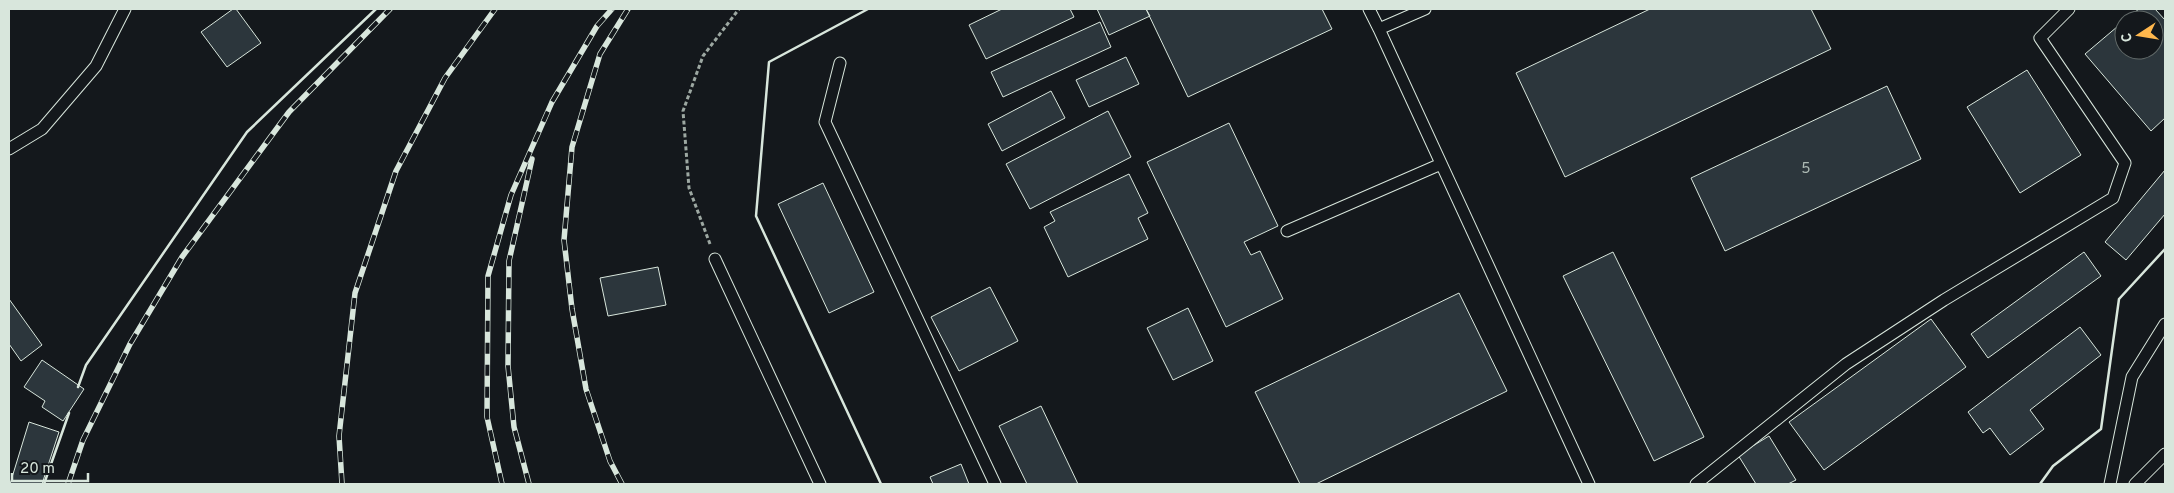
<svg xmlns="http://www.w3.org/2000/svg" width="2174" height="493" viewBox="0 0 2174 493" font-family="Overpass,sans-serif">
<rect width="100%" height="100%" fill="#14181c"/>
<!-- building -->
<path fill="#2c363c" stroke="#d8e6dc" d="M 233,9 L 236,9 L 261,43 L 227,67 L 201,32 Z
M 1002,9 L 1070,9 L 1074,17 L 986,59 L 969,25 Z
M 1097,9 L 1146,9 L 1150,16 L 1109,35 Z
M 1146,9 L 1322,9 L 1332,29 L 1188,97 Z
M 1650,9 L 1811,9 L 1831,49 L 1565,177 L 1516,73 Z
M 2139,9 L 2155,9 L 2165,20 L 2165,118 L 2151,131 L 2085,54 L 2124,21 L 2124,50 L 2154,50 L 2154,20 L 2125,20 Z
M 1100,22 L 1111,47 L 1003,97 L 991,72 Z
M 1126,57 L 1139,84 L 1089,107 L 1076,80 Z
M 2027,70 L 2081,155 L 2020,193 L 1967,107 Z
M 1887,86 L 1921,159 L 1725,251 L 1691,178 Z
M 1051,91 L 1065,118 L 1002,151 L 988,124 Z
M 1108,111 L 1131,157 L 1030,209 L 1006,164 Z
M 1229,123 L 1278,226 L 1244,242 L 1251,255 L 1260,251 L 1283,299 L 1226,327 L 1147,162 Z
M 2165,170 L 2165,214 L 2126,260 L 2105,242 Z
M 1129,174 L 1148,213 L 1138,218 L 1148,239 L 1068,277 L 1044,227 L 1055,221 L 1050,212 Z
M 823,183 L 874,292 L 829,313 L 778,204 Z
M 1613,252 L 1704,437 L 1654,461 L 1563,276 Z
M 2084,252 L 2101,276 L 1988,358 L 1971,334 Z
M 658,267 L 666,305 L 608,316 L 600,278 Z
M 990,287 L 1018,341 L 959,371 L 931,317 Z
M 1459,293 L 1507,391 L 1316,484 L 1300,484 L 1255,392 Z
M 9,299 L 42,345 L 21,361 L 9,344 Z
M 1188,308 L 1213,361 L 1173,380 L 1147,328 Z
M 1931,319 L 1966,367 L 1824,470 L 1789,422 Z
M 2080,327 L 2101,355 L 2030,410 L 2044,429 L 2010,455 L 1990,428 L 1983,433 L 1968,412 Z
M 42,360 L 84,389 L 63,421 L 42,407 L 45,401 L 24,387 Z
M 1041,406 L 1078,484 L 1027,484 L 999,426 Z
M 29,422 L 59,432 L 42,484 L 10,484 Z
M 1769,436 L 1796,480 L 1788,484 L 1756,484 L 1738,455 Z
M 961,464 L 969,484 L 933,484 L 930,477 Z"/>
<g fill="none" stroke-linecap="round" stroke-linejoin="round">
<defs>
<path id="service" d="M 1369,9 L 1379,29
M 1425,9 L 1379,29 L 1589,484
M 840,63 L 825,122 L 995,484
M 9,149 L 42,129 L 96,66 L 125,9
M 1287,231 L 1441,164
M 715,259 L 820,484
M 1696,484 L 1846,364 L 1944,300 L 2113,198 L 2125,163 L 2040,38 L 2069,9
M 2110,484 L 2132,377 L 2165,324
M 2135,484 L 2165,454"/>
</defs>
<!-- service casing -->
<use href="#service" stroke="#d8e6dc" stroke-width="13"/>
<!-- path -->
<path stroke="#9da8a2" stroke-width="3" stroke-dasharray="4 2.5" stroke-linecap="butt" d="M 710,244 L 689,188 L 683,111 L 703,56 L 739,9"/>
<!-- service -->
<use href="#service" stroke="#14181c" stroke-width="11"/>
<defs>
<path id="rail" d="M 68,484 L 83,440 L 130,344 L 182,257 L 289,112 L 390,9
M 342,484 L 339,436 L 355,293 L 396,171 L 445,78 L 495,9
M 502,484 L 487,417 L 488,276 L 511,195 L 552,102 L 597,26 L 612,9
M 529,484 L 514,427 L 508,366 L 509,261 L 532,159
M 622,484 L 610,461 L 586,389 L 572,309 L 564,240 L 572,147 L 600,54 L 628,9"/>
</defs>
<!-- rail casing -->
<use href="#rail" stroke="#d8e6dc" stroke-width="5.5"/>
<!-- rail -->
<use href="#rail" stroke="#14181c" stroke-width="4" stroke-dasharray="11" stroke-linecap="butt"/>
<!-- wall -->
<path stroke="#d8e6dc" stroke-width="2.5" d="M 868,9 L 769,62 L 756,216 L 881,484
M 78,387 L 86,365 L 247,132 L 376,9
M 44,484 L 69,413
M 2040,484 L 2053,466 L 2101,429 L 2119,299 L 2165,249"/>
</g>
<g text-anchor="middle" stroke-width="4" stroke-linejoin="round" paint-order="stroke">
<!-- number labels -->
<g font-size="15" fill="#adbab4">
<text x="1806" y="173">5</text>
</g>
</g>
<!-- border -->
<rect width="2174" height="493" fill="none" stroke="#d8e6dc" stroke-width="20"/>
<!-- north arrow -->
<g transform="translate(2139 35) rotate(258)"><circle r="24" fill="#14181c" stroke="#626a69"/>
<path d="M0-4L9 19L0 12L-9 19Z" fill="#ffb74d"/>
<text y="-8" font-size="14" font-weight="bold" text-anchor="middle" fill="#d8e6dc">С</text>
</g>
<!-- scale -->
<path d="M12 473v8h76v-8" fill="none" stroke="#d8e6dc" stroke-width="2.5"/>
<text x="20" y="473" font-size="15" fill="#d8e6dc" stroke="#14181c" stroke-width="4" paint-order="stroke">20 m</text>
</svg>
